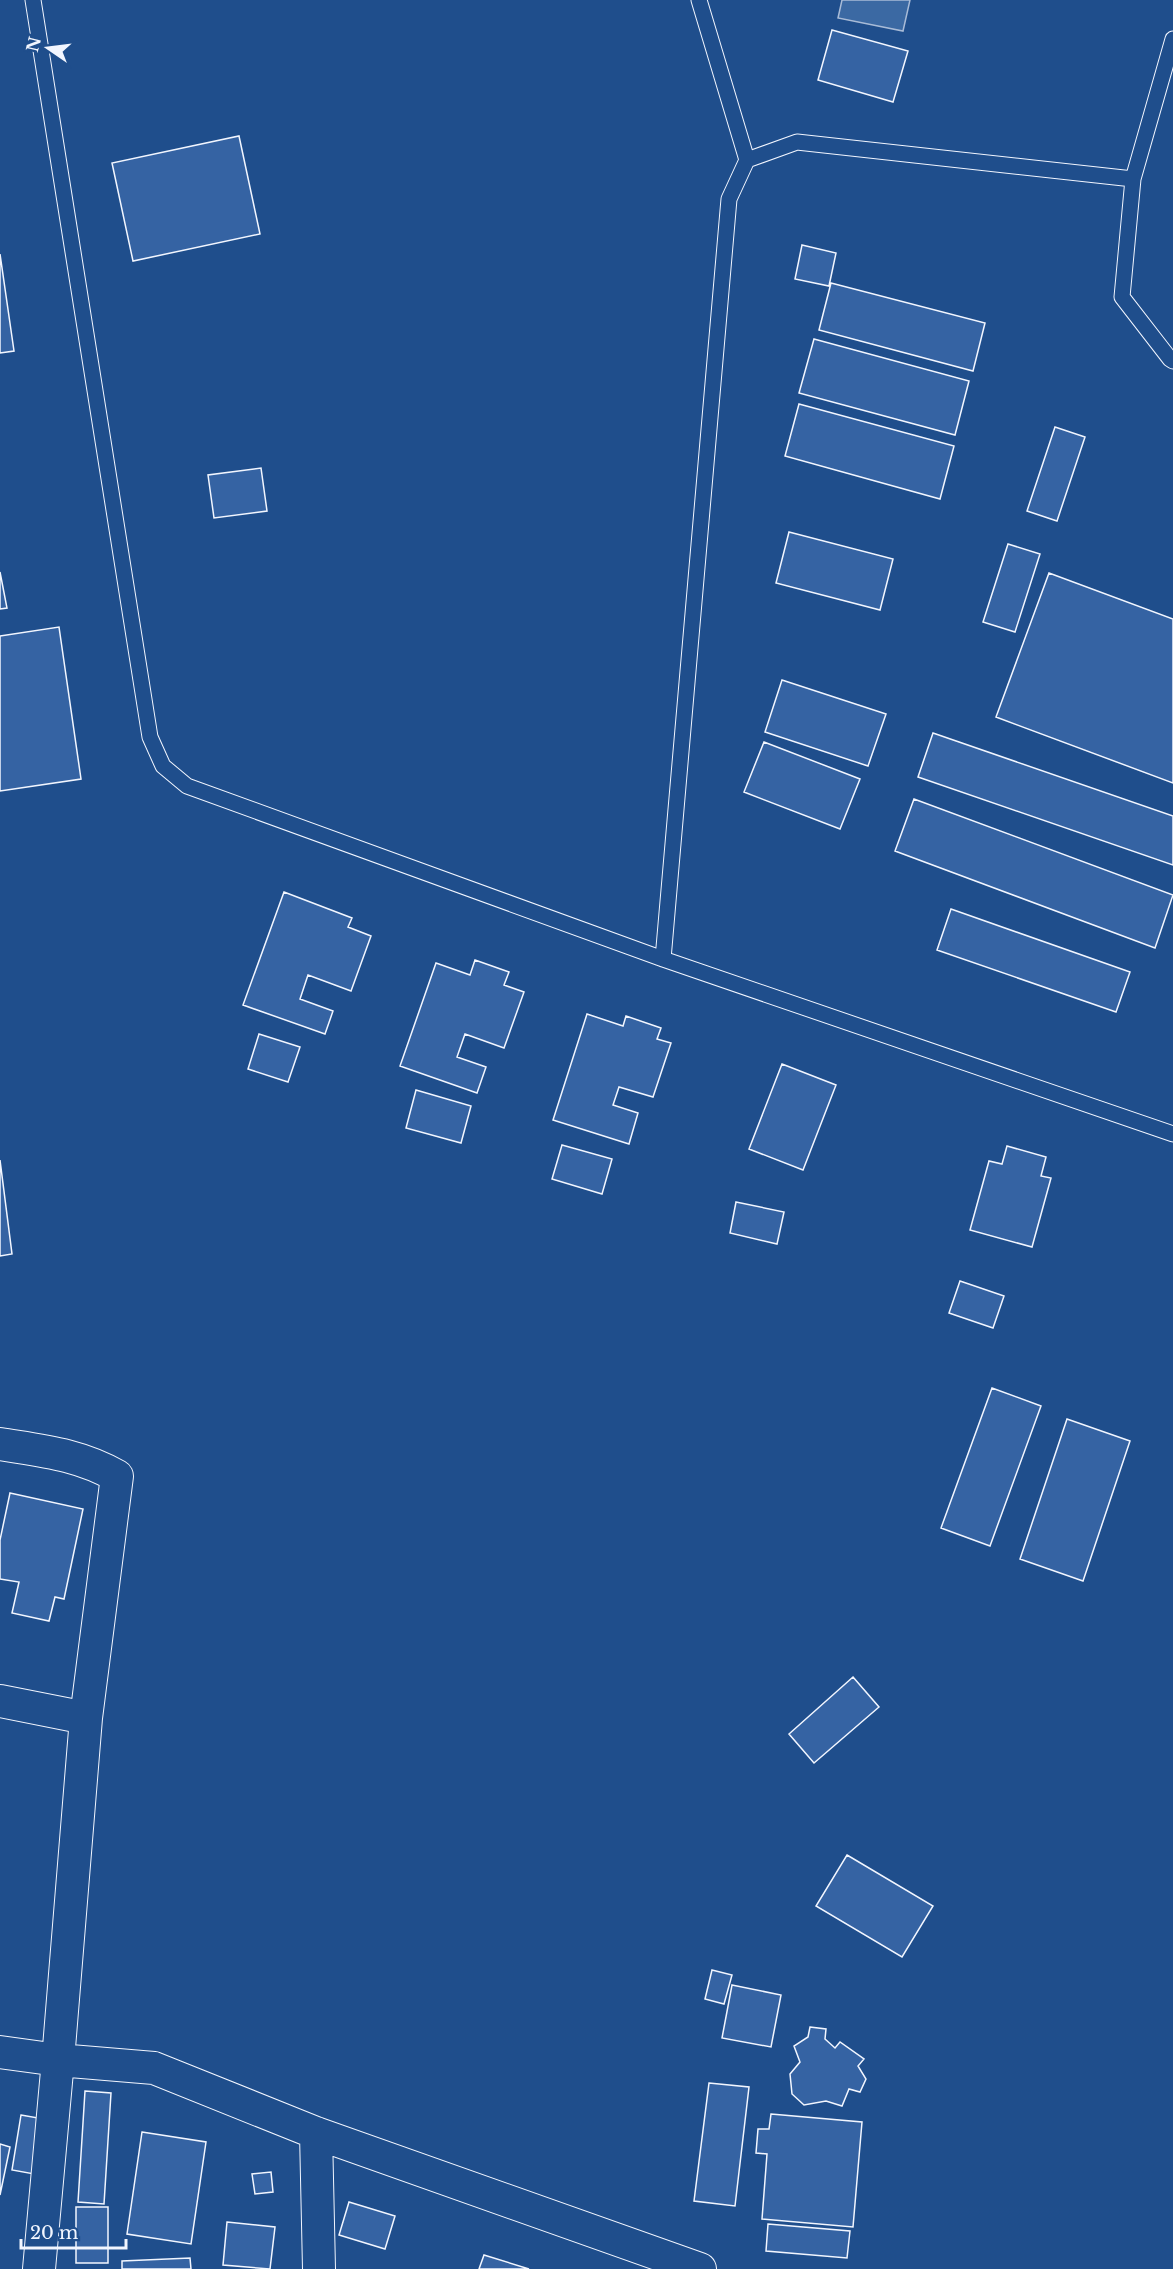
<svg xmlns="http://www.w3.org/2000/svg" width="1173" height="2269" viewBox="0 0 1173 2269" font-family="'Libre Baskerville',serif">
<rect width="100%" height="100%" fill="#1f4e8c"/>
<!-- water -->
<path fill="#3b69a3" stroke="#a8bbd7" stroke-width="1.5" d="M 842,0 L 910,0 L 903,31 L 838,18 Z"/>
<!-- building -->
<path fill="#3563a3" stroke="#f2f6ff" stroke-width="1.5" d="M 832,30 L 908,51 L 893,102 L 818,80 Z
M 239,136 L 260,234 L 133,261 L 112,163 Z
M 802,245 L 836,253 L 829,286 L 795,279 Z
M 0,254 L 14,351 L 0,353 Z
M 831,283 L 985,323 L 973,371 L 819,330 Z
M 814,339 L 969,381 L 955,435 L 799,393 Z
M 799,404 L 954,446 L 940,499 L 785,456 Z
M 1055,427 L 1085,437 L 1057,521 L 1027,511 Z
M 261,468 L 267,511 L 214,518 L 208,475 Z
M 789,532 L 893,559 L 880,610 L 776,583 Z
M 1008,544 L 1040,554 L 1015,632 L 983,622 Z
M 0,572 L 7,608 L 0,609 Z
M 1049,573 L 1173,619 L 1173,783 L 996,717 Z
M 59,627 L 81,779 L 0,791 L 0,636 Z
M 782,680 L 886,714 L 868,766 L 765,732 Z
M 933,733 L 1173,816 L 1173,865 L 918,777 Z
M 764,742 L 860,779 L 840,829 L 744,792 Z
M 914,799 L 1173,895 L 1155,948 L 895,851 Z
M 284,892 L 352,918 L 348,927 L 371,936 L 351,991 L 308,975 L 300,999 L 333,1011 L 325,1034 L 243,1005 Z
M 951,909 L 1130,972 L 1116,1012 L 937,950 Z
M 475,960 L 509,972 L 504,985 L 524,992 L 504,1048 L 465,1034 L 457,1057 L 486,1067 L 477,1093 L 400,1066 L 436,963 L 470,975 Z
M 587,1014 L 623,1026 L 626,1016 L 661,1028 L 657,1039 L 671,1043 L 653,1097 L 619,1087 L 613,1105 L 638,1113 L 629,1144 L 553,1120 Z
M 259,1034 L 300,1047 L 288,1082 L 248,1069 Z
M 782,1064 L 836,1085 L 803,1170 L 749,1149 Z
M 416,1090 L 471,1106 L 461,1143 L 406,1128 Z
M 562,1145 L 612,1159 L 602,1194 L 552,1179 Z
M 1007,1146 L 1046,1157 L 1041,1176 L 1051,1178 L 1032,1247 L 970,1230 L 989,1161 L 1002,1164 Z
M 0,1160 L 12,1254 L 0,1256 Z
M 736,1202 L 784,1212 L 777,1244 L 730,1233 Z
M 960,1281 L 1004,1296 L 993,1328 L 949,1313 Z
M 992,1388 L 1041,1406 L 990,1546 L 941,1528 Z
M 1067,1419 L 1130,1441 L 1083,1581 L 1020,1559 Z
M 10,1493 L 83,1509 L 64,1599 L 55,1597 L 49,1621 L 12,1613 L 19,1582 L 0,1579 L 0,1540 Z
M 853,1677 L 879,1707 L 814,1763 L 789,1734 Z
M 847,1855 L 933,1906 L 902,1957 L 816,1906 Z
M 712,1970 L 732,1975 L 724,2004 L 705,1999 Z
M 732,1985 L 781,1995 L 771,2047 L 722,2038 Z
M 810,2027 L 826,2029 L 825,2039 L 835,2048 L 840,2042 L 864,2059 L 858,2066 L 866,2079 L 860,2092 L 849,2089 L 842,2106 L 826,2101 L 804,2105 L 792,2094 L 790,2074 L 800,2062 L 794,2046 L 808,2037 Z
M 709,2083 L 749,2087 L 735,2206 L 694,2201 Z
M 85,2091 L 111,2093 L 104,2204 L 78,2202 Z
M 771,2114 L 862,2122 L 853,2227 L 762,2219 L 767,2154 L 756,2153 L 758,2129 L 769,2129 Z
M 21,2115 L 44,2119 L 34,2174 L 12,2170 Z
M 142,2132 L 206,2142 L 191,2244 L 127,2234 Z
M 0,2144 L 10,2147 L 0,2195 Z
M 271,2172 L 273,2192 L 255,2194 L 252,2174 Z
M 349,2202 L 395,2216 L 385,2249 L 339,2235 Z
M 76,2207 L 108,2207 L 108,2263 L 76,2263 Z
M 227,2222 L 275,2227 L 270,2269 L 223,2265 Z
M 768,2224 L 850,2231 L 847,2258 L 766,2251 Z
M 484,2255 L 529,2269 L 479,2269 Z
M 190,2258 L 191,2269 L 122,2269 L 122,2261 Z"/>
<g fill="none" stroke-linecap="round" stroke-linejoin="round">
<defs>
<path id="service" d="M 33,0 L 150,737 L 163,766 L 187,786 L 663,959 L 1173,1134
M 699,0 L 747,160
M 1173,39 L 1133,179 L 1122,297 L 1170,359 L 1173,361
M 663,959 L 729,199 L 747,160 L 797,142 L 1133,179"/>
<path id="minor" d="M 0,1444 C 43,1451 78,1454 117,1476 L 86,1718 L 58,2060 L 154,2068 L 316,2133 L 700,2269
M 0,1701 L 86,1718
M 0,2052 L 58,2060 L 39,2269
M 316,2133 L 319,2269"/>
</defs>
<!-- service casing -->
<use href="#service" stroke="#f2f6ff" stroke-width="17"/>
<!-- minor casing -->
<use href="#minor" stroke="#f2f6ff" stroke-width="34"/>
<!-- service -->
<use href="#service" stroke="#1f4e8c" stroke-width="15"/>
<!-- minor -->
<use href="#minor" stroke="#1f4e8c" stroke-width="32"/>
</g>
<!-- north arrow -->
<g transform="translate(48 48) rotate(284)" stroke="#1f4e8c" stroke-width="4.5" paint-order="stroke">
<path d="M0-4.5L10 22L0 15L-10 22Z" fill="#f2f6ff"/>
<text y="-9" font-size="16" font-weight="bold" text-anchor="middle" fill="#f2f6ff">N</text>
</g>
<!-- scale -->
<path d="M21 2239v9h105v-9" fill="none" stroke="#f2f6ff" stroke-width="3"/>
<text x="30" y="2239" font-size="18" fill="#f2f6ff" stroke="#1f4e8c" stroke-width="4.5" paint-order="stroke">20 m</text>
</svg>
